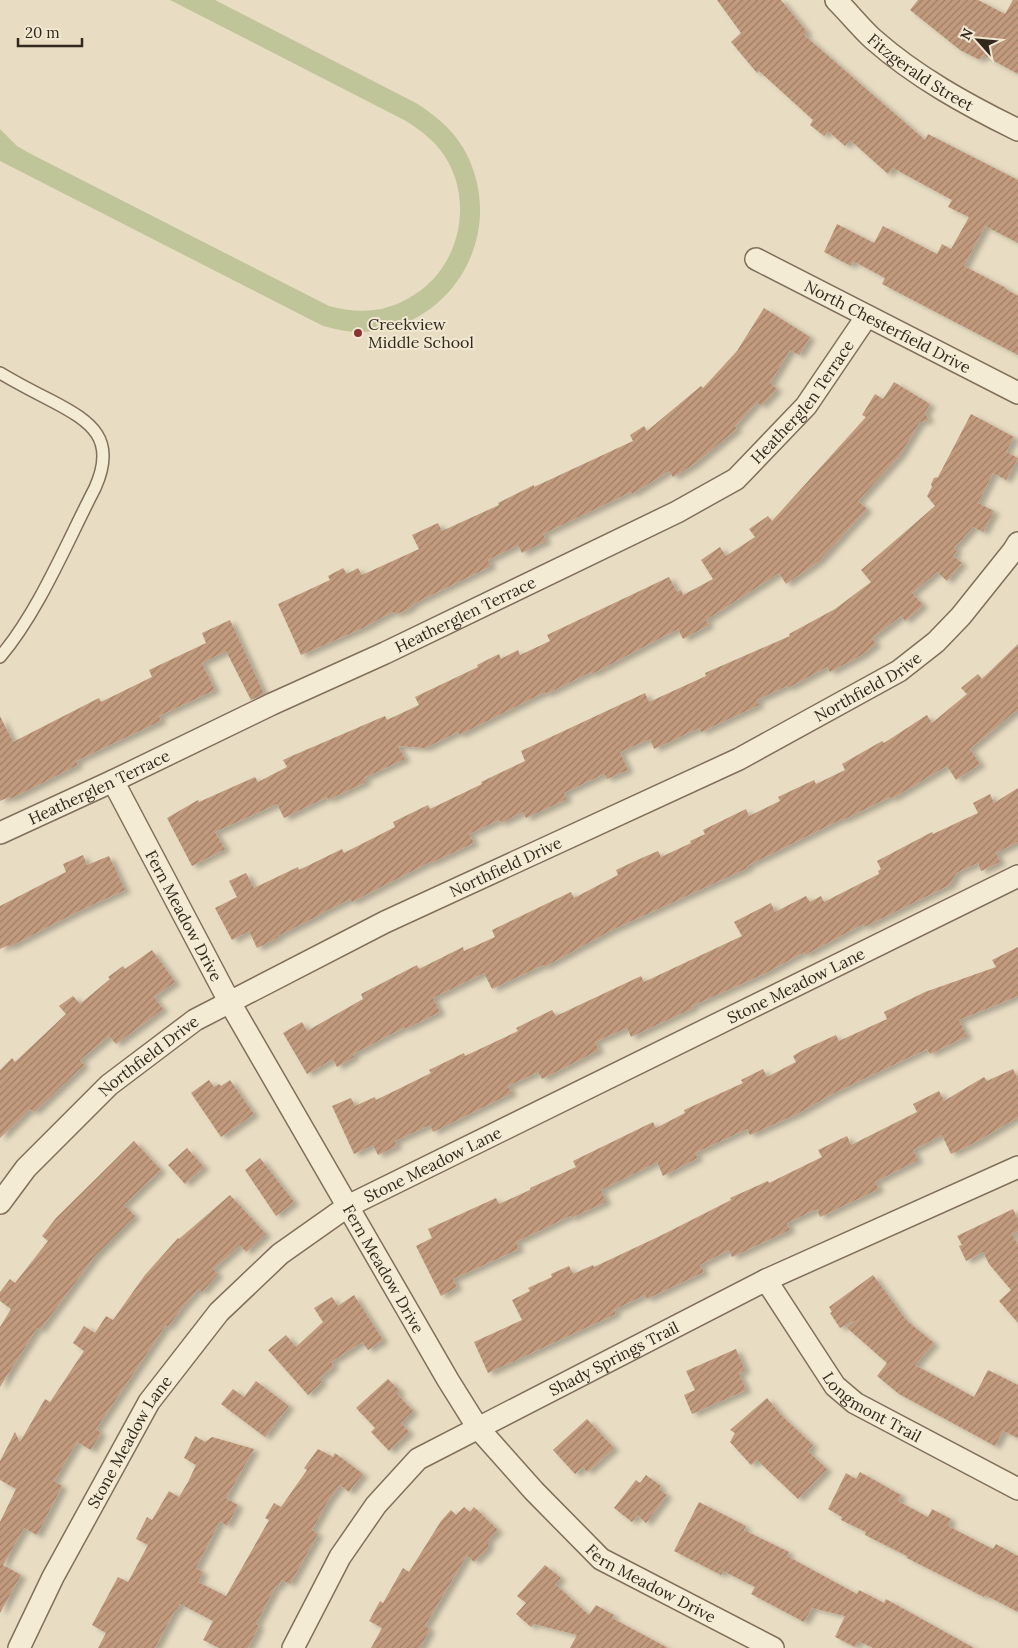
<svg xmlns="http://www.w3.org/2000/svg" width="1018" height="1648" viewBox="0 0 1018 1648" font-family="Lora,serif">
<defs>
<pattern id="building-hatch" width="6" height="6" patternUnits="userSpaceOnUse" patternTransform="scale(1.25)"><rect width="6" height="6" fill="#c29a7d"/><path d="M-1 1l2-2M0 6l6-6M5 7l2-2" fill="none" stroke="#9e7e66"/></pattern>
<filter id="shadow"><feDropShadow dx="5.5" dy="3" stdDeviation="2.5" flood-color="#0004"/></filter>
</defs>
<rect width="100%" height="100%" fill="#e8ddc3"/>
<!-- green -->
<path fill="#c0c599" d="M 170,0 L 215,0 L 416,103 C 438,117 457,133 468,157 C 506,237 450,331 360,332 C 347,332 335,329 323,326 L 0,161 L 0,129 L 17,146 L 31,154 L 329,306 C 344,310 359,312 374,310 C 393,308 412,298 426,286 C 464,253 472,192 441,151 C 431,138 420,130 406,121 Z"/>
<!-- building -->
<path fill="url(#building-hatch)" filter="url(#shadow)" d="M 717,0 L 781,0 L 807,32 L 804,35 L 925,140 L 928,134 L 1018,180 L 1018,243 L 985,226 L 964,266 L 1006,288 L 1006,289 L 1018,296 L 1018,355 L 882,284 L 885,278 L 853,261 L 851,266 L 824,252 L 837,224 L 874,243 L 883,226 L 937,254 L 942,244 L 951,249 L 969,217 L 948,207 L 952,200 L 893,168 L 888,174 L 850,140 L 845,146 L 828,131 L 824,136 L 810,125 L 813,120 L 759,71 L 757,73 L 731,42 L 741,33 Z
M 918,0 L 978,0 L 1005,14 L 1013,0 L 1018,0 L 1018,74 L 983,55 L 980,60 L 960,50 L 910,10 Z
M 764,308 L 810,337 L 799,355 L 790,350 L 770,383 L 777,389 L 761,406 L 757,402 L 735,426 L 737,429 L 693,465 L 673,477 L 669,471 L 632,494 L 631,492 L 543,534 L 546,541 L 522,553 L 518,545 L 488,560 L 491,566 L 415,603 L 407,610 L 396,614 L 392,612 L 363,628 L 301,655 L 278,604 L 330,580 L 328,576 L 343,568 L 347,574 L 358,568 L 362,575 L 419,549 L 412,535 L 438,523 L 442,531 L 499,505 L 498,503 L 534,485 L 534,487 L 633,441 L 630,435 L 644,426 L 647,431 L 701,386 L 703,388 L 737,351 Z
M 894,382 L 930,404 L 925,413 L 929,420 L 920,422 L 900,455 L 858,501 L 867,509 L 819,561 L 786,584 L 779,573 L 706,620 L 709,625 L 683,639 L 678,629 L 592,674 L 591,672 L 546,694 L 545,692 L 459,735 L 458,732 L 425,748 L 398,746 L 405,759 L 364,778 L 366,782 L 328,800 L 327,797 L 284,818 L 277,804 L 215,832 L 225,849 L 192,866 L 167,818 L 198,800 L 199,802 L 255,777 L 258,782 L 287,767 L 283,760 L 294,755 L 385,716 L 387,720 L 419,705 L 415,697 L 478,667 L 477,665 L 499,654 L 501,659 L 518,650 L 520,655 L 550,641 L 547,635 L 669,577 L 677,592 L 681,590 L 683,595 L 713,579 L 701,560 L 720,547 L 726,556 L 755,537 L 749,529 L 768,516 L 772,521 L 866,417 L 862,415 L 875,394 L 883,399 Z
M 971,414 L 1014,437 L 1006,452 L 1018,458 L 1006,480 L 993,473 L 978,503 L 994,511 L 983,532 L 973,527 L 954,548 L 957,551 L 953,556 L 962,563 L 947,581 L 937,572 L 912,593 L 923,605 L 905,621 L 901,616 L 872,638 L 876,644 L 862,655 L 830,672 L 827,667 L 788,688 L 787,686 L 757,700 L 759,705 L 701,732 L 699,728 L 654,749 L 650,739 L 620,752 L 628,770 L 607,779 L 604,774 L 564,793 L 567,799 L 526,818 L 523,812 L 501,823 L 499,820 L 469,834 L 474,843 L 431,863 L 430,862 L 352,902 L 350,899 L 320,914 L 320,915 L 278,936 L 279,937 L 257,948 L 249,931 L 232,940 L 215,908 L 237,897 L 229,881 L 246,873 L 254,888 L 298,867 L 299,870 L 342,849 L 344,853 L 395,827 L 393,822 L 428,805 L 430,809 L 482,784 L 481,782 L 525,761 L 521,751 L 645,693 L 649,702 L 706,676 L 705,673 L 790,636 L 789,634 L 835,609 L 871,582 L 861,570 L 935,506 L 927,496 L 932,487 L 931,484 L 934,478 L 938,477 Z
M 230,620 L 264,694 L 251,700 L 226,651 L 202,663 L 215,690 L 159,716 L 161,721 L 76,761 L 78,765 L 10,799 L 9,797 L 0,801 L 0,716 L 13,742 L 99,698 L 101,702 L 152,677 L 149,670 L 206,643 L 202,633 Z
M 1018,644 L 1018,709 L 970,749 L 980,764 L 956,780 L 947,766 L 891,799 L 890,797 L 843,820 L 842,819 L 747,866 L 748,868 L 612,930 L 544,967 L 543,965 L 492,989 L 484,973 L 433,998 L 440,1012 L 405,1029 L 405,1027 L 353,1054 L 354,1057 L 337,1067 L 333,1059 L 307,1074 L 283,1033 L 302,1022 L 307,1031 L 363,999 L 361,994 L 417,965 L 419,969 L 463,947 L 464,951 L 495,937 L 492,930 L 571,892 L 574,898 L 618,875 L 616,870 L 635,861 L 658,851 L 661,857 L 691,843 L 690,841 L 705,834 L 703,830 L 746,809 L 749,816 L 780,801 L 778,797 L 814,780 L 816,784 L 845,770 L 842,764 L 882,741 L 884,743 L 927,715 L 932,723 L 967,694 L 961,688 L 978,674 L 982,679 Z
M 1018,788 L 1018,842 L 996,853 L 1000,862 L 981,871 L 978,863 L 956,873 L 950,885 L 864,927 L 863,924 L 805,955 L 804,952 L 766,973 L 692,1006 L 693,1008 L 631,1037 L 627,1028 L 595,1042 L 599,1050 L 542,1079 L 538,1072 L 508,1086 L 512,1093 L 433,1132 L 430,1125 L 395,1141 L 397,1146 L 378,1155 L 373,1145 L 354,1154 L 332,1106 L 351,1098 L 355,1106 L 375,1097 L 376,1100 L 431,1073 L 429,1070 L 464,1053 L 465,1056 L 518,1031 L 516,1028 L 552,1010 L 556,1016 L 641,976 L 644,982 L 678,966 L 742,936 L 734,922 L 771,903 L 775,912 L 806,896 L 810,902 L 821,896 L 824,902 L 879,874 L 878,871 L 881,869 L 877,861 L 932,832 L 933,834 L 978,813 L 973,803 L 990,794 L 994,803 Z
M 83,855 L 87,865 L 109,856 L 125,890 L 77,912 L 9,947 L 8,945 L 0,949 L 0,906 L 66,872 L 63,864 Z
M 1018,947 L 1018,996 L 959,1020 L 967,1036 L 930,1054 L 927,1049 L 834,1093 L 797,1114 L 750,1135 L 747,1129 L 695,1153 L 698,1158 L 663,1176 L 657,1162 L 601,1190 L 606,1202 L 571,1218 L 570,1216 L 516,1242 L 519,1249 L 453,1279 L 457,1287 L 441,1296 L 416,1246 L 432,1238 L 428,1229 L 496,1198 L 499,1204 L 530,1190 L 530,1188 L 576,1167 L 573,1161 L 653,1122 L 656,1128 L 685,1113 L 684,1110 L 743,1083 L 741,1080 L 763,1069 L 767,1077 L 796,1062 L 793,1056 L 803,1050 L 836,1035 L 839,1041 L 887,1019 L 884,1012 L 925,992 L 996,967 L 992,960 Z
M 152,950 L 175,982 L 154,997 L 163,1009 L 116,1044 L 109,1036 L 80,1060 L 84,1065 L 34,1112 L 30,1109 L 0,1138 L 0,1070 L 12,1058 L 15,1062 L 66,1014 L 59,1006 L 73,996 L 80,1004 L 110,979 L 108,977 L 123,966 L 125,969 Z
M 1013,1069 L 1018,1079 L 1018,1117 L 978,1141 L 951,1154 L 942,1135 L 913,1150 L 918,1160 L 875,1182 L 879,1189 L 820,1217 L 817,1209 L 787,1223 L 790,1230 L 732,1257 L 729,1250 L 700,1265 L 704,1272 L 647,1299 L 645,1295 L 614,1310 L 616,1314 L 488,1373 L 474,1342 L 522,1320 L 512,1300 L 530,1291 L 528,1288 L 552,1277 L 551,1274 L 569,1266 L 573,1274 L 593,1265 L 594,1267 L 660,1236 L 731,1200 L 730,1198 L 768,1181 L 769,1183 L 822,1157 L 818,1150 L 847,1136 L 851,1145 L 917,1112 L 913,1104 L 939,1091 L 944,1101 L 984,1077 L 987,1081 Z
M 209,1080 L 214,1087 L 219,1084 L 221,1086 L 230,1080 L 254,1114 L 221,1137 L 191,1093 Z
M 134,1141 L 161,1170 L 124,1205 L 135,1216 L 95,1256 L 40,1330 L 37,1328 L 0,1387 L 0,1327 L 11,1309 L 0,1301 L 0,1292 L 10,1279 L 15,1283 L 48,1241 L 42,1236 L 56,1218 Z
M 187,1148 L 204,1167 L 185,1184 L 168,1165 Z
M 260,1158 L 294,1202 L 276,1216 L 245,1170 Z
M 230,1195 L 266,1234 L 246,1252 L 240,1245 L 213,1269 L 218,1274 L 202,1292 L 199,1289 L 184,1305 L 168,1327 L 166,1325 L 96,1429 L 101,1433 L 91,1450 L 77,1442 L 54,1481 L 62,1486 L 37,1535 L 24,1528 L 3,1565 L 21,1575 L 0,1613 L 0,1522 L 16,1489 L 0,1480 L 0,1461 L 15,1432 L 20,1442 L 45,1399 L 50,1402 L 84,1351 L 73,1343 L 84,1326 L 95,1333 L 106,1316 L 113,1320 L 145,1275 L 178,1238 L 179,1239 Z
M 1013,1209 L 1018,1220 L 1018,1231 L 1012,1234 L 1018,1245 L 1018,1323 L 999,1301 L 1011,1290 L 989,1264 L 983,1252 L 966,1261 L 959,1246 L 962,1245 L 957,1236 Z
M 873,1275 L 906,1320 L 934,1343 L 915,1365 L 974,1397 L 988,1370 L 1018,1385 L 1018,1438 L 1003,1431 L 995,1446 L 899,1394 L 877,1376 L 887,1363 L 847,1328 L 856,1320 L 840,1328 L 830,1313 L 832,1312 L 829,1307 Z
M 354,1295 L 383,1340 L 368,1350 L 362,1342 L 331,1362 L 334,1366 L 319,1379 L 322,1382 L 308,1395 L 268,1350 L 286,1335 L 296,1347 L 323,1322 L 314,1308 L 332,1297 L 338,1306 Z
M 736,1349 L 745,1370 L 739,1373 L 746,1390 L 692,1414 L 684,1395 L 695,1390 L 686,1371 Z
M 388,1379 L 400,1391 L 397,1394 L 413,1411 L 401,1423 L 409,1432 L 389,1451 L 371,1432 L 375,1428 L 356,1408 Z
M 256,1381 L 289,1406 L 265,1437 L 221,1404 L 233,1389 L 244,1397 Z
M 767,1398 L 782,1416 L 813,1445 L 808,1451 L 827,1469 L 798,1499 L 757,1460 L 751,1465 L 730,1442 L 735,1433 L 730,1430 Z
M 587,1419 L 614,1448 L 587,1472 L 583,1467 L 575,1474 L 553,1450 Z
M 195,1436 L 205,1442 L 212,1437 L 254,1449 L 226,1498 L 238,1505 L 227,1526 L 220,1521 L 196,1568 L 203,1572 L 198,1582 L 226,1596 L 269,1520 L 265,1518 L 274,1503 L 281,1507 L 307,1470 L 304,1468 L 318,1449 L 333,1457 L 335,1453 L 363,1474 L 349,1492 L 340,1485 L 328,1501 L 312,1530 L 318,1534 L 290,1584 L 282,1580 L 278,1587 L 276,1586 L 256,1624 L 259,1626 L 248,1648 L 219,1648 L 203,1640 L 213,1621 L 180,1604 L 176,1611 L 175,1610 L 155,1648 L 98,1648 L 106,1633 L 92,1625 L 118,1577 L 128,1582 L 148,1545 L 136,1539 L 147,1517 L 152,1520 L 169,1491 L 179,1497 L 188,1482 L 196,1465 L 184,1458 Z
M 860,1472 L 901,1495 L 898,1501 L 928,1517 L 932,1509 L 951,1519 L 948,1526 L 993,1549 L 996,1544 L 1018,1556 L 1018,1612 L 985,1595 L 984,1597 L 907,1558 L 907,1556 L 865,1535 L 866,1532 L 841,1520 L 842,1517 L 828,1509 L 846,1473 L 856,1479 Z
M 646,1475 L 661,1486 L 659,1489 L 667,1495 L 646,1523 L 637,1515 L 632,1522 L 614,1508 L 636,1480 L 640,1483 Z
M 699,1502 L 746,1526 L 744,1530 L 789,1552 L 787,1556 L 857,1594 L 859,1590 L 884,1603 L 886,1599 L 974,1648 L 873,1648 L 858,1641 L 855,1647 L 835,1637 L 845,1616 L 812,1608 L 804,1622 L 751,1594 L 755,1587 L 723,1571 L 721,1575 L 674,1551 Z
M 464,1507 L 470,1512 L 474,1507 L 498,1530 L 488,1540 L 488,1548 L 474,1562 L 467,1555 L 425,1626 L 430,1629 L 420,1648 L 371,1648 L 382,1628 L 369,1621 L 380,1601 L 383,1603 L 403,1568 L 409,1572 L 441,1521 L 451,1510 L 456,1515 Z
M 545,1565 L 561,1578 L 555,1584 L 589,1615 L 596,1605 L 614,1615 L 612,1618 L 668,1648 L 570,1648 L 577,1635 L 534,1624 L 531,1627 L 516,1614 L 526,1603 L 517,1596 Z"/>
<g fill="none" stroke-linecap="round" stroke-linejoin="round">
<defs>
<path id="service" d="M 0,373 C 17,383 34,392 52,401 C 92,422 117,439 95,488 C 67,542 39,611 0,657"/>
<g id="minor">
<path id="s1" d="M 836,0 C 849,13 860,27 873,39 C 916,77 967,105 1018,130"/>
<path id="s2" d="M 756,259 L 1018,393"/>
<path id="s3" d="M 113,781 L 229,1001 L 448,1380 L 478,1428 L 534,1491 L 601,1559 L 773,1648"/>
<path id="s4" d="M 0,833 L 113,781 L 272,704 L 385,653 L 677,512 L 736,479 L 806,406 L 867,316"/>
<path id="s5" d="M 0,1203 L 26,1168 L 109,1085 L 195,1020 L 385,922 L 739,759 L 899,671 L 936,642 L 961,616 L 1013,551 L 1018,543"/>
<path id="s6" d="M 766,1280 L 835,1386 L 855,1403 L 1018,1489"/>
<path id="s7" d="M 19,1648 L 53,1577 L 149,1402 L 219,1312 L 280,1254 L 348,1206 L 1018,876"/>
<path id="s8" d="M 293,1648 L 340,1557 L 376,1505 L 418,1459 L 766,1280 L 1018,1167"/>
</g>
</defs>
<!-- service casing -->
<use href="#service" stroke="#806f5c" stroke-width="14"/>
<!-- minor casing -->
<use href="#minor" stroke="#806f5c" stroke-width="24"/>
<!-- service -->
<use href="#service" stroke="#f4ebd5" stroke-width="11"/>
<!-- minor -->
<use href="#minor" stroke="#f4ebd5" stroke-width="21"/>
</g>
<!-- markers -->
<circle fill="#883334" stroke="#f1e8d2" stroke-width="2" cx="358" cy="333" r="5"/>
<g text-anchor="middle" stroke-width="4" stroke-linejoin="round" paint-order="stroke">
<!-- street labels -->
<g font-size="16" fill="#32281e" stroke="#f1e8d2">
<text dy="6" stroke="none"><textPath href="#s1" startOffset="112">Fitzgerald Street</textPath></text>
<text dy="6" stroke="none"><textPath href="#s2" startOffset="148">North Chesterfield Drive</textPath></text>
<text dy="6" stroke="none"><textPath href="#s4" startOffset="919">Heatherglen Terrace</textPath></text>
<text dy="6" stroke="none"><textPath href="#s4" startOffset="514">Heatherglen Terrace</textPath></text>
<text dy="6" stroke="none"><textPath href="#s5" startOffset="1020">Northfield Drive</textPath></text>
<text dy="6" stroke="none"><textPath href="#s4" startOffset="109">Heatherglen Terrace</textPath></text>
<text dy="6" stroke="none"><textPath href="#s5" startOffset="615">Northfield Drive</textPath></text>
<text dy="6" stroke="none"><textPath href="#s3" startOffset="152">Fern Meadow Drive</textPath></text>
<text dy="6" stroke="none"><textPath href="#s7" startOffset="1059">Stone Meadow Lane</textPath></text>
<text dy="6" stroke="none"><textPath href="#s5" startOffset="210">Northfield Drive</textPath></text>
<text dy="6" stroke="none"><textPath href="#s7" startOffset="654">Stone Meadow Lane</textPath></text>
<text dy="6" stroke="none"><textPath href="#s3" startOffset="558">Fern Meadow Drive</textPath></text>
<text dy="6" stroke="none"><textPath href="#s8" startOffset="448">Shady Springs Trail</textPath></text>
<text dy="6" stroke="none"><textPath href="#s6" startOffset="169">Longmont Trail</textPath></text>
<text dy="6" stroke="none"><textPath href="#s7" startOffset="234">Stone Meadow Lane</textPath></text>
<text dy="6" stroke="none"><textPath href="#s3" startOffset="978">Fern Meadow Drive</textPath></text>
</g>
<!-- poi labels -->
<g font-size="16" fill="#32281e" stroke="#f1e8d2" text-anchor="start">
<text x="368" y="330">Creekview<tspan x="368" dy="18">Middle School</tspan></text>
</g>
</g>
<!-- north arrow -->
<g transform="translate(978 40) rotate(297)" stroke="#f1e8d2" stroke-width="4" paint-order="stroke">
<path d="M0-4L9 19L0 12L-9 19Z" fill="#32281e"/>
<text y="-8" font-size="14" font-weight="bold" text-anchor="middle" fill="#32281e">N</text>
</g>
<!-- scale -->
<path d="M18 38v8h64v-8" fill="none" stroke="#32281e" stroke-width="2.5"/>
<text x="25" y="38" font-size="15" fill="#32281e" stroke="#f1e8d2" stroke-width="4" paint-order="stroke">20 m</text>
</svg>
